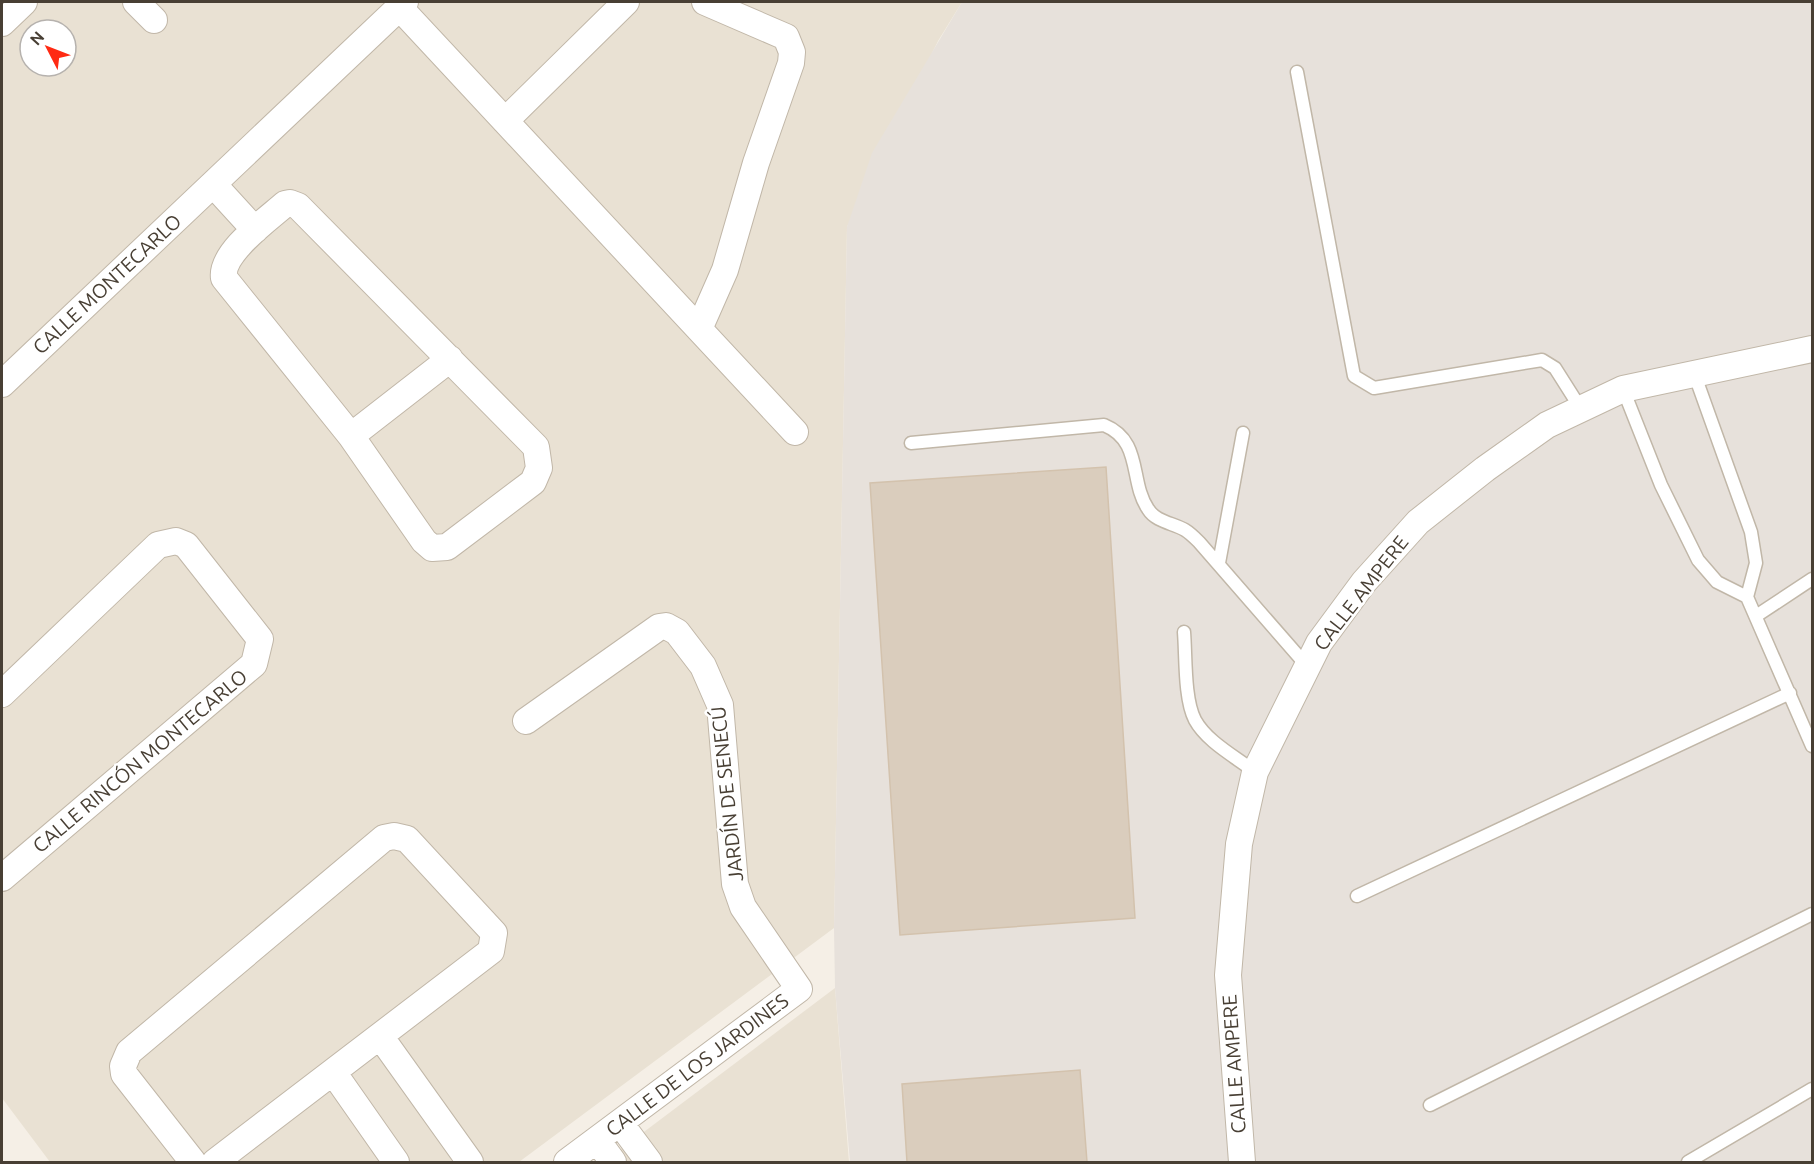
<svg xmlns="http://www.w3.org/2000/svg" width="1814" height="1164" viewBox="0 0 1814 1164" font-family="Ubuntu,sans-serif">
<rect width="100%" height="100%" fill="#f5efe6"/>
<!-- residential -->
<path fill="#e9e1d3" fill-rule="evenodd" d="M 2,2 L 962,2 L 938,41 L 847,227 L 834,928 L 519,1162 L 50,1162 L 2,1098 ZM 30,30 L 66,30 L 66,66 L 30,66 Z
M 835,988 L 849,1162 L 604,1162 Z"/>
<!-- industrial -->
<path fill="#e7e1db" d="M 962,2 L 1812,2 L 1812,1162 L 850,1162 L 835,988 L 834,928 L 847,227 L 872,153 Z"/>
<!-- building -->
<path fill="#dacdbd" stroke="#d3c2ad" stroke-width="1.5" d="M 1106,467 L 1135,918 L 900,935 L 870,483 Z
M 1080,1070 L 1087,1162 L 907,1162 L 902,1084 Z"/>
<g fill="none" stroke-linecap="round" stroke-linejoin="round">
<defs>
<path id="lane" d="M 1297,72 L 1354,376 L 1374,388 L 1542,360 L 1555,368 L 1581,409
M 1694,373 L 1751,532 L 1756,563 L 1747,597
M 1623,389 L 1661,485 L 1698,560 L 1717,582 L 1747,597 L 1812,746
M 911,443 L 1104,425 C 1143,441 1129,481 1148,509 C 1156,522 1173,523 1185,530 C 1190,533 1195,538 1199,542 L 1307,666
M 1219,563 L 1243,433
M 1756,616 L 1812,579
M 1184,632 C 1186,656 1184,699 1195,720 C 1207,742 1236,757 1255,772
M 1357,896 L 1790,693
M 1430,1105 L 1812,914
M 1688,1162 L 1812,1089"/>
<path id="street" d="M 136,2 L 154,20
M 399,7 L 795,432
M 2,23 L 24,2
M 505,121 L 626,2
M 213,184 L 255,230
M 290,203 L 298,206 L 536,447 L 539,468 L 533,482 L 447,547 L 432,548 L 424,541 L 351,436 L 224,278 C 220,253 267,220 285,204 Z
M 699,329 L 725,270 L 756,163 L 791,63 L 792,52 L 786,37 L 705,2
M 2,384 L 405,2
M 351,436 L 450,359
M 2,694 L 158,545 L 176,541 L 186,545 L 260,639 L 254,664 L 2,878
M 526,721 L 659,627 L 666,626 L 677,632 L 703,666 L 720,705 L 735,884 L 743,907 L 799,989 L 567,1162
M 380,1036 L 470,1162
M 333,1072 L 396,1162
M 620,1123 L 649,1162
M 597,1140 L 613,1162
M 193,1162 L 124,1074 L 123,1066 L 129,1052 L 384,838 L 394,836 L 407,839 L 494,933 L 491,951 L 215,1162
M 1242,1162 L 1228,975 L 1239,844 L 1255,772 L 1319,643 L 1364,582 L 1418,522 L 1485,469 L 1547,425 L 1623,389 L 1812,349"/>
</defs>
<!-- lane casing -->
<use href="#lane" stroke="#c1b7a8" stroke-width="15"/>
<!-- street casing -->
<use href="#street" stroke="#c1b7a8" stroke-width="28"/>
<!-- lane -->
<use href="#lane" stroke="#fff" stroke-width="12"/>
<!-- street -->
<use href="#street" stroke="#fff" stroke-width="26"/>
</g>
<g text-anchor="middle" stroke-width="5" stroke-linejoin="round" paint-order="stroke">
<!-- street labels -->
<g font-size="20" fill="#483f34" stroke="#fff">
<text transform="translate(107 284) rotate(-43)" y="7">CALLE MONTECARLO</text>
<text transform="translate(1361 593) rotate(-52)" y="7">CALLE AMPERE</text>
<text transform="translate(140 761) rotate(-40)" y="7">CALLE RINCÓN MONTECARLO</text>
<text transform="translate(727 794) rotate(-96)" y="7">JARDÍN DE SENECÚ</text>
<text transform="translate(1234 1064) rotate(-94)" y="7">CALLE AMPERE</text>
<text transform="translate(697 1065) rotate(-37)" y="7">CALLE DE LOS JARDINES</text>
</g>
</g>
<!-- border -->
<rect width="1814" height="1164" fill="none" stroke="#483f34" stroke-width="6"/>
<!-- north arrow -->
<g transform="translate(48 48) rotate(312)"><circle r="28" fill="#ffffff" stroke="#b6b2ae" stroke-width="1.5"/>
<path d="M0-4.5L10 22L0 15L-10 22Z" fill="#ff2a13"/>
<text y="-9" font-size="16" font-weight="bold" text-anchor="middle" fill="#483f34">N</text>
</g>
</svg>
